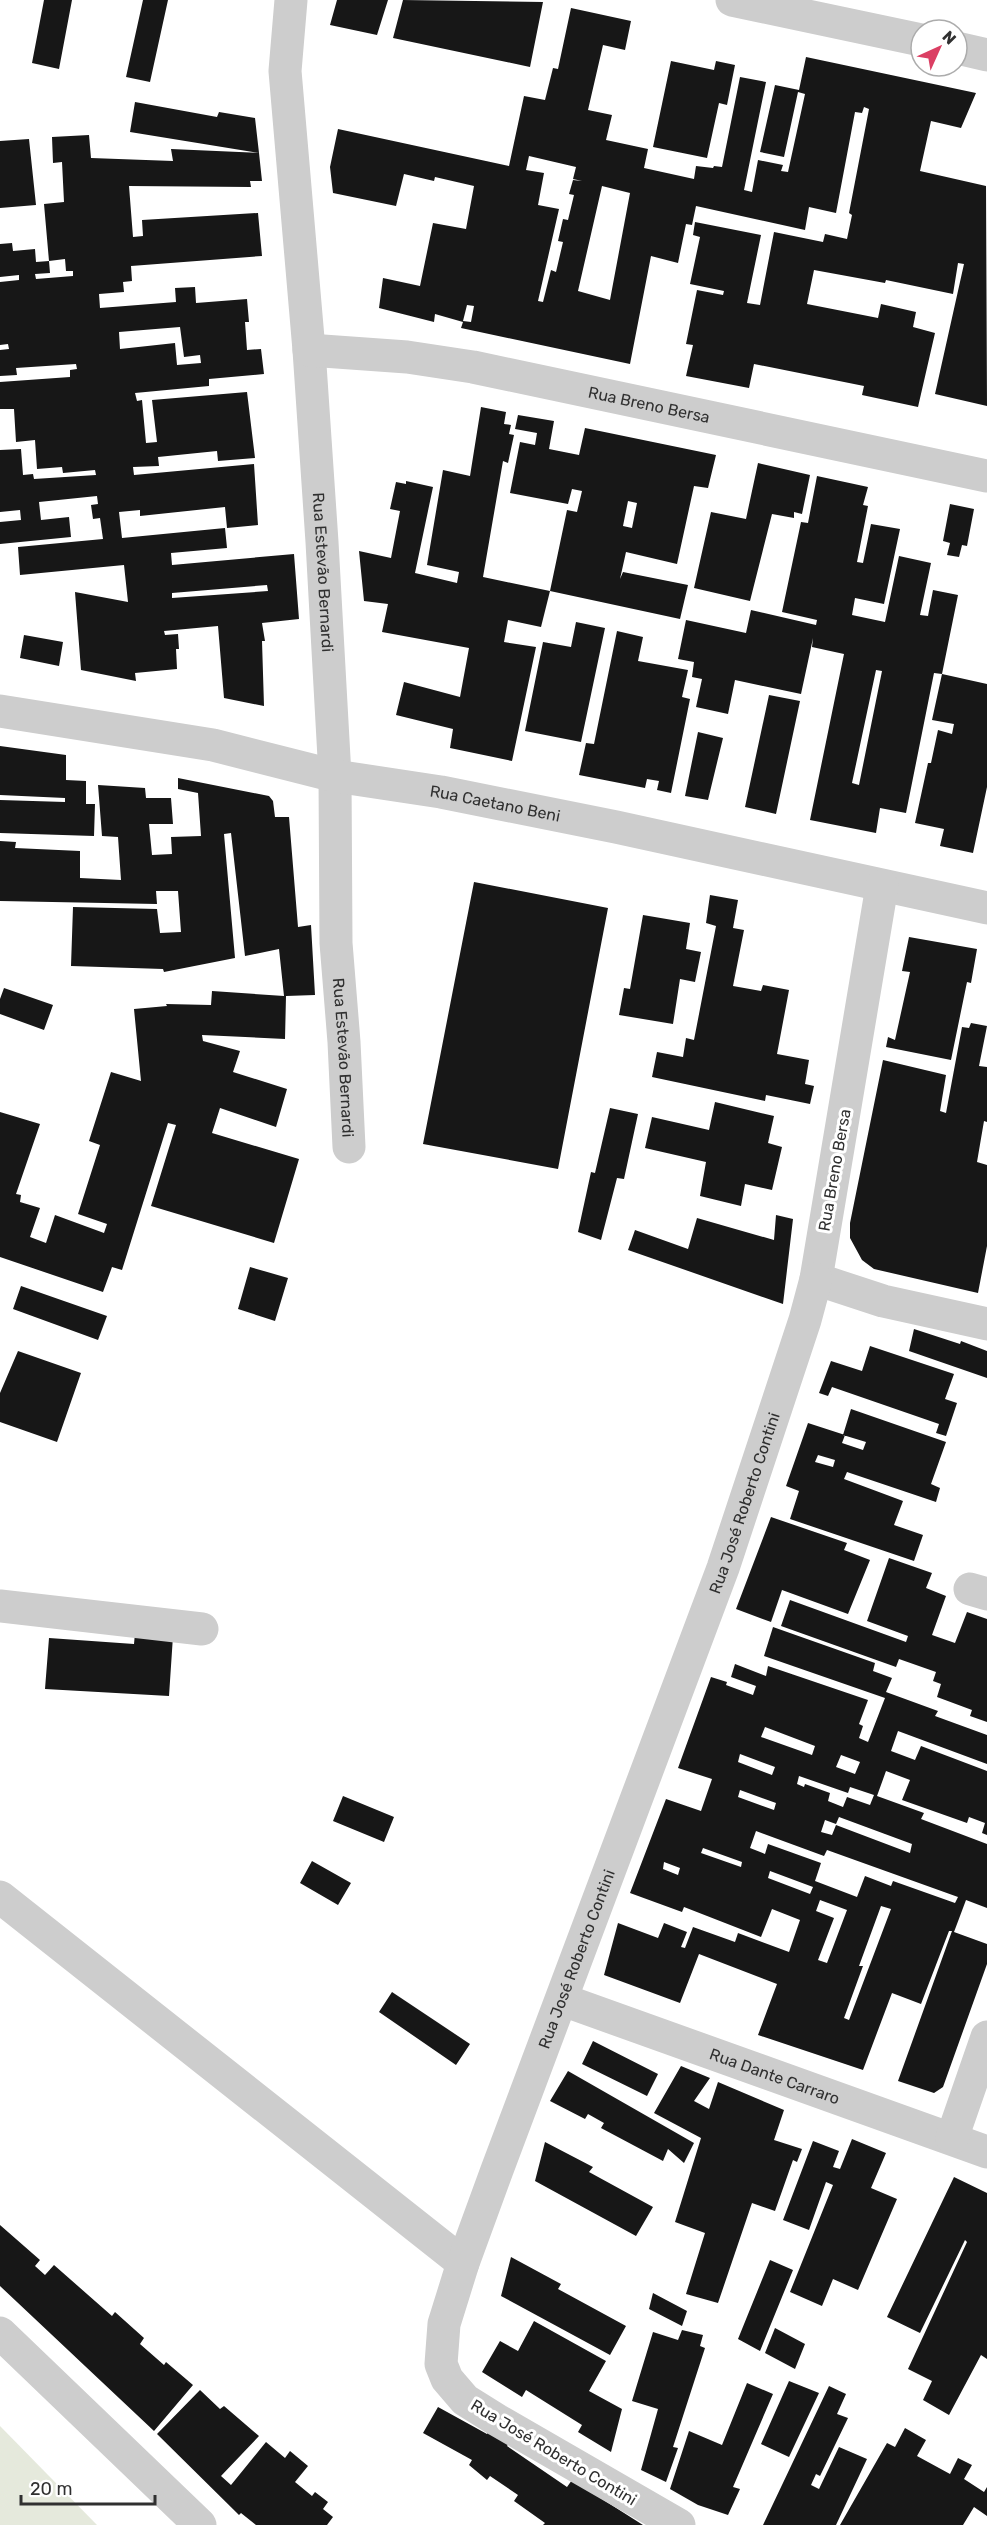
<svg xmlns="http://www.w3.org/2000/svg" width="987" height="2525" viewBox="0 0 987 2525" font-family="Rubik,sans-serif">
<rect width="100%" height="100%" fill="#fff"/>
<!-- green -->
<path fill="#e5e9dc" d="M 0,2426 L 97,2525 L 0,2525 Z"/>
<!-- building -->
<path fill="#171717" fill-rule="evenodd" d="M 44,0 L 72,0 L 59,69 L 32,63 Z
M 143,0 L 168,0 L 150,82 L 126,77 Z
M 337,0 L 388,0 L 377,35 L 330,25 Z
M 403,0 L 543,2 L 530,67 L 393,38 Z
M 571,8 L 631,21 L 625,50 L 603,45 L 588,110 L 612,115 L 606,140 L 648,149 L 644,168 L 694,179 L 696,166 L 713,168 L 714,166 L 722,167 L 740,77 L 766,82 L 744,190 L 752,192 L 758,160 L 783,165 L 781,171 L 788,172 L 805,94 L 798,92 L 784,157 L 760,152 L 775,85 L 799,90 L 806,57 L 976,93 L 961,128 L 931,121 L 920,171 L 986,186 L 987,406 L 935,394 L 964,264 L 958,263 L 953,294 L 886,280 L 885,283 L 814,270 L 807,304 L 878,318 L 881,304 L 916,312 L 913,327 L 935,333 L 918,407 L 862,395 L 864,386 L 754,364 L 749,388 L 686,376 L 693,345 L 686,344 L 697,290 L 723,295 L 724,291 L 690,284 L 700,237 L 693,235 L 695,222 L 761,235 L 747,303 L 760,305 L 774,232 L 823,242 L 825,234 L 847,239 L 852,215 L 849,213 L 869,109 L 864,107 L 862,113 L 855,112 L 836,213 L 809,207 L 805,230 L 696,206 L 692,225 L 686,224 L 678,263 L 651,256 L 630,364 L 461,328 L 463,322 L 435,314 L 434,322 L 379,308 L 383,278 L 420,286 L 433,223 L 466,229 L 474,186 L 435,177 L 434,181 L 404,174 L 396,206 L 333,193 L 330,167 L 338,129 L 509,166 L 524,96 L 545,100 L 553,68 L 558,69 ZM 529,156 L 576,167 L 573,179 L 582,181 L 573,180 L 569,194 L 574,195 L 568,220 L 563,219 L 558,241 L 563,242 L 556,272 L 551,270 L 543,302 L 538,301 L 559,209 L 538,205 L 544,173 L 526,170 ZM 602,186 L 630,193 L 610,300 L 578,291 ZM 467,305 L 474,306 L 471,322 L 463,321 Z
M 671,61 L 714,70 L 716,61 L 735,65 L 727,105 L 719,103 L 707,158 L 653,147 Z
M 135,102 L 217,117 L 219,112 L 255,118 L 259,153 L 130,132 Z
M 89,135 L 91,158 L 173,161 L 171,149 L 259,153 L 262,181 L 250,181 L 251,187 L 129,186 L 133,237 L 143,236 L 142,220 L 258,213 L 262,256 L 131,266 L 132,281 L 123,282 L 124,292 L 99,294 L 100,308 L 176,302 L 175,288 L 195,287 L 196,303 L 247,299 L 249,322 L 245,322 L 247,350 L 261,349 L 264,374 L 209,379 L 209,386 L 135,393 L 137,401 L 142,400 L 146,443 L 157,442 L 152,400 L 247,392 L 255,458 L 218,461 L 217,451 L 158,457 L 159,466 L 133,467 L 134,475 L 254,464 L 258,525 L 227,528 L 225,507 L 140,516 L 140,510 L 119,512 L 122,538 L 225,528 L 227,548 L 171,553 L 172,565 L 294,554 L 299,619 L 262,623 L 265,641 L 262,641 L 264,706 L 224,698 L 218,626 L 164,631 L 165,635 L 178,634 L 179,649 L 176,649 L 177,669 L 135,673 L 136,681 L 81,670 L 75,592 L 128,602 L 124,565 L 20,575 L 18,547 L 103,539 L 100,518 L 93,519 L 91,505 L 98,504 L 97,496 L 39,502 L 41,520 L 69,517 L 71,537 L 0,544 L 0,522 L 21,520 L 20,510 L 0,512 L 0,450 L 21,449 L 23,475 L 33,474 L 34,479 L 96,475 L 95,470 L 63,473 L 62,467 L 37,469 L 35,440 L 16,442 L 14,409 L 0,409 L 0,382 L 70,377 L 70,370 L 77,369 L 76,364 L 16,368 L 17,375 L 0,376 L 0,350 L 9,349 L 8,344 L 0,345 L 0,282 L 19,280 L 19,275 L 0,277 L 0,244 L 12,243 L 13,251 L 35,249 L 36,262 L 49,261 L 50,273 L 35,274 L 36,279 L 73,276 L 73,271 L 66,271 L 65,259 L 49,261 L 44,204 L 64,202 L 62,162 L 53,163 L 52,137 ZM 180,327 L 184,357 L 200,355 L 201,363 L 177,365 L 175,343 L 120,349 L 119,332 ZM 267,585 L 268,591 L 172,598 L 172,593 Z
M 29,139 L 36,205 L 0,208 L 0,141 Z
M 481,407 L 506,412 L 504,424 L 511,425 L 509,434 L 514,435 L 508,463 L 503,461 L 483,577 L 550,591 L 567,510 L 577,512 L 582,491 L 572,489 L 568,504 L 510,493 L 520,442 L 535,445 L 537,433 L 515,429 L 518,415 L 554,421 L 549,449 L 579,455 L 585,428 L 716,455 L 708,488 L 694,486 L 677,564 L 626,552 L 620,579 L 623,572 L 688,585 L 680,619 L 550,591 L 541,627 L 508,620 L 504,642 L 536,647 L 512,761 L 450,748 L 453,729 L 396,715 L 404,682 L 460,697 L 469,648 L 382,632 L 388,604 L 364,601 L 359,551 L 391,558 L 400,511 L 390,509 L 396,482 L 406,484 L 406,481 L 433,487 L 415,573 L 457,583 L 459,572 L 427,565 L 443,470 L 470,476 ZM 628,501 L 637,503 L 632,528 L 623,526 Z
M 758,463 L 810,475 L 802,514 L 794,512 L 794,518 L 772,514 L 750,601 L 694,588 L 711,512 L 746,519 Z
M 817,476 L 868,487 L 863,505 L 868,506 L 857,562 L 863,563 L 871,524 L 900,529 L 884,604 L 855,598 L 852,615 L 885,622 L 899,556 L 931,563 L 920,615 L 928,616 L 933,590 L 958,595 L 942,674 L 987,684 L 987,787 L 973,853 L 940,846 L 944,829 L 915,823 L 928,763 L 931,763 L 938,730 L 952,734 L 954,724 L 932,720 L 942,674 L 934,673 L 906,813 L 880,808 L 876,833 L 810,820 L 844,654 L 812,647 L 813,638 L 801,694 L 735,680 L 728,714 L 696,707 L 702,679 L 692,677 L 694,662 L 678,659 L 686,620 L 746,633 L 751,610 L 816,625 L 817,620 L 782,612 L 801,522 L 808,523 ZM 876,670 L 882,671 L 859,785 L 852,783 Z
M 950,504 L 974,509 L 967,546 L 962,545 L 959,557 L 947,555 L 950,543 L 943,541 Z
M 576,622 L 605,628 L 581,742 L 525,731 L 543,642 L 571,647 Z
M 617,631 L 643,637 L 638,661 L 688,670 L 682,697 L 690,699 L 671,793 L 657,790 L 659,781 L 647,779 L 645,788 L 579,775 L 586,743 L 594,744 Z
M 24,635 L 63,642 L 59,666 L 20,658 Z
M 769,695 L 800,701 L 776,814 L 745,807 Z
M 698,732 L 723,738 L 708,800 L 685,796 Z
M 0,746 L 66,755 L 66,780 L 86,781 L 86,804 L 95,804 L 94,836 L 0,833 L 0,800 L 65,802 L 65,798 L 0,795 Z
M 178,778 L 269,796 L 273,801 L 275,817 L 289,817 L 298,927 L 311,925 L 315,995 L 286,996 L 285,1039 L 202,1035 L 203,1041 L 240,1051 L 233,1072 L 287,1089 L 276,1127 L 220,1108 L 212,1133 L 299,1159 L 274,1243 L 151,1206 L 176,1125 L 168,1123 L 122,1270 L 112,1267 L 103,1292 L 0,1257 L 0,1112 L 40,1124 L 16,1194 L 21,1195 L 20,1202 L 40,1208 L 30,1237 L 46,1243 L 55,1215 L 104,1233 L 107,1224 L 78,1214 L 100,1145 L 89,1141 L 111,1072 L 141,1081 L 134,1009 L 167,1006 L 166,1004 L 211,1005 L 212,991 L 284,996 L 279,949 L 245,956 L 231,833 L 224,834 L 235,958 L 164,972 L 163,969 L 71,966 L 73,907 L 157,909 L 160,933 L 181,932 L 178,891 L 156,891 L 157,904 L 0,901 L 0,841 L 16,842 L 15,848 L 80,851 L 80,878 L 121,880 L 118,837 L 102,836 L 98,785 L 145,788 L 146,798 L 171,798 L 173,824 L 149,824 L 152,855 L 172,854 L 171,837 L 201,836 L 198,793 L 178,789 Z
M 474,882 L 608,908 L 558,1169 L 423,1144 Z
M 710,895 L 738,900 L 733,928 L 744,930 L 733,986 L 761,991 L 763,985 L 789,990 L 777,1054 L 809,1060 L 805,1084 L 814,1086 L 810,1104 L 766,1095 L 765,1101 L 652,1077 L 657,1052 L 683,1057 L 686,1038 L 694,1040 L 716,926 L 706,923 Z
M 643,915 L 690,923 L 686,949 L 701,952 L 695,982 L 680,979 L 673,1024 L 619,1015 L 624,988 L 630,989 Z
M 909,937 L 977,949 L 971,983 L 967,982 L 951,1060 L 886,1047 L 888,1037 L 895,1040 L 910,972 L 902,971 Z
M 4,988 L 53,1005 L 44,1030 L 0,1014 L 0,999 Z
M 971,1023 L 987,1026 L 979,1066 L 987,1067 L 987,1122 L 984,1121 L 977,1162 L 987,1165 L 987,1246 L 978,1293 L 874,1269 L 862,1260 L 850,1238 L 850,1223 L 883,1060 L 946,1075 L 940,1111 L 946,1113 L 962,1027 L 969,1028 Z
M 715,1102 L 774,1116 L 768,1143 L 782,1147 L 772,1190 L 745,1184 L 741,1206 L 700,1196 L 706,1162 L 645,1148 L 652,1117 L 709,1130 Z
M 610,1108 L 638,1114 L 624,1179 L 617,1178 L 601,1240 L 578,1232 L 591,1172 L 595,1173 Z
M 776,1215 L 793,1219 L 783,1304 L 628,1250 L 635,1230 L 688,1249 L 697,1218 L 774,1240 Z
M 250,1267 L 288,1278 L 275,1321 L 238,1309 Z
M 21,1286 L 107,1316 L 98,1340 L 13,1309 Z
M 914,1329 L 960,1344 L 961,1341 L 987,1351 L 987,1378 L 909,1351 Z
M 870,1346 L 954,1374 L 945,1399 L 957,1403 L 946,1436 L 936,1433 L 939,1424 L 832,1387 L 828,1396 L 819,1393 L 831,1361 L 862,1371 Z
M 18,1351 L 81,1373 L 57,1442 L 0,1422 L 0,1393 Z
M 851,1409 L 946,1442 L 931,1484 L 940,1488 L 936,1502 L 847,1472 L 844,1479 L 903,1501 L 894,1525 L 923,1535 L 914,1561 L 790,1519 L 799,1491 L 786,1486 L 808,1423 L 845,1435 L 842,1443 L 863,1450 L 866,1442 L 843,1435 ZM 818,1455 L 835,1460 L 833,1467 L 815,1462 Z
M 771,1517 L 847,1543 L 844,1550 L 870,1560 L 848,1614 L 782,1590 L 771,1622 L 736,1609 Z
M 889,1558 L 932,1573 L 926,1588 L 946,1596 L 932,1635 L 955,1643 L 967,1612 L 987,1619 L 987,1722 L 970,1716 L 972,1710 L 937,1697 L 941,1684 L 933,1681 L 936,1672 L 899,1659 L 896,1667 L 781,1626 L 790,1600 L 906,1642 L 908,1636 L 867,1621 Z
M 773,1627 L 875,1663 L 873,1671 L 892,1678 L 886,1692 L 938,1711 L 935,1716 L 987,1735 L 987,1764 L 898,1731 L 891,1751 L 915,1760 L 921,1746 L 987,1771 L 987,1835 L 982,1833 L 985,1823 L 969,1817 L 967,1823 L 902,1800 L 910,1780 L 886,1771 L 877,1796 L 924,1813 L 921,1819 L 987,1844 L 987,1908 L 966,1900 L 954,1932 L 987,1944 L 987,1964 L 943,2087 L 934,2093 L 898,2081 L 952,1931 L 949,1931 L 921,2004 L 892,1993 L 863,2070 L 758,2035 L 777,1984 L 699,1954 L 680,2003 L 604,1975 L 618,1923 L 658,1938 L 664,1923 L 687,1932 L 681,1947 L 685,1948 L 693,1927 L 735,1942 L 738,1933 L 789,1952 L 800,1920 L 772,1909 L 761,1937 L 684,1907 L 682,1912 L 630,1893 L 666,1799 L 701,1811 L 712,1779 L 678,1768 L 711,1677 L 727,1682 L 726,1685 L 753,1695 L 756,1686 L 731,1677 L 735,1664 L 766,1676 L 768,1666 L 868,1700 L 859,1724 L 863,1726 L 859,1738 L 868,1742 L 885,1698 L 764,1656 ZM 765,1727 L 815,1746 L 812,1755 L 761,1737 ZM 740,1754 L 775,1767 L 772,1775 L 738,1762 ZM 841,1755 L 860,1762 L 855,1774 L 836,1767 ZM 799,1776 L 848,1793 L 850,1787 L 874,1795 L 870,1805 L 847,1797 L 843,1807 L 828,1801 L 830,1793 L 805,1784 L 804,1787 L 797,1784 ZM 740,1790 L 776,1803 L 774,1810 L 738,1797 ZM 839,1817 L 912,1844 L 910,1853 L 836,1825 L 832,1835 L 821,1832 L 825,1820 L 836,1824 ZM 756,1831 L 824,1856 L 827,1850 L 958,1897 L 955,1903 L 893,1881 L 891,1886 L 865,1876 L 857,1897 L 815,1881 L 821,1863 L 768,1844 L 765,1854 L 750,1848 ZM 703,1848 L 742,1862 L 741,1867 L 701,1853 ZM 664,1862 L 680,1868 L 678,1875 L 663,1869 ZM 770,1871 L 813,1887 L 810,1894 L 768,1878 ZM 820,1900 L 847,1910 L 827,1963 L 818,1960 L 834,1918 L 816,1911 ZM 881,1906 L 891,1909 L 849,2020 L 844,2018 L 863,1966 L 859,1966 Z
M 135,1633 L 173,1636 L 169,1696 L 45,1689 L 49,1638 L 134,1644 Z
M 343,1796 L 394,1817 L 384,1842 L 333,1821 Z
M 312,1861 L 351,1883 L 338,1905 L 300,1883 Z
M 392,1992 L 470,2044 L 456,2065 L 379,2012 Z
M 593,2041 L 658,2074 L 647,2096 L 582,2064 Z
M 681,2066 L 710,2078 L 694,2101 L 709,2109 L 718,2082 L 784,2110 L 774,2140 L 802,2149 L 797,2162 L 793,2160 L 775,2211 L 752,2203 L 718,2303 L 686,2294 L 705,2233 L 675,2222 L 701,2138 L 654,2113 Z
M 568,2071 L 694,2143 L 684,2163 L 668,2149 L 663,2161 L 601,2128 L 604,2123 L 588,2114 L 585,2119 L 550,2101 Z
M 852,2139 L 886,2153 L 871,2188 L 897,2199 L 858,2290 L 833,2279 L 822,2306 L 790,2292 L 833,2185 L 826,2182 L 809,2230 L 783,2220 L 813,2141 L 839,2151 L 833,2167 L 840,2169 Z
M 545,2142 L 593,2167 L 589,2172 L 653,2207 L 636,2236 L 535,2181 Z
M 954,2177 L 987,2193 L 987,2359 L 981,2355 L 949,2415 L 923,2400 L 932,2381 L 908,2369 L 967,2242 L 965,2240 L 920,2333 L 887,2317 Z
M 0,2225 L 40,2260 L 35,2266 L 45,2275 L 54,2265 L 112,2316 L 115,2312 L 144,2338 L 140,2344 L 164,2365 L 166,2362 L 193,2385 L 154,2431 L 0,2286 Z
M 511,2257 L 561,2284 L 558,2289 L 626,2326 L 610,2355 L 501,2296 Z
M 770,2260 L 793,2270 L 760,2351 L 738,2339 Z
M 653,2293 L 687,2311 L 682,2326 L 649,2309 Z
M 534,2321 L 606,2361 L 589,2391 L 622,2409 L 611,2452 L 578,2432 L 582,2425 L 526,2390 L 522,2397 L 482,2372 L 500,2341 L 518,2351 Z
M 775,2328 L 805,2344 L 795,2369 L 765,2353 Z
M 682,2330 L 703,2335 L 700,2346 L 705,2348 L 673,2447 L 678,2448 L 666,2482 L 641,2470 L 658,2409 L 632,2401 L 653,2332 L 678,2340 Z
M 789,2381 L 819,2393 L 789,2457 L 761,2444 Z
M 747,2383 L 773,2394 L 733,2487 L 740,2489 L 728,2515 L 698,2505 L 670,2489 L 689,2431 L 722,2445 Z
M 829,2386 L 846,2394 L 837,2414 L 848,2418 L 820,2476 L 816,2474 L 811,2485 L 819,2489 L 839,2447 L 867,2459 L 836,2525 L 763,2525 Z
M 200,2390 L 220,2409 L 224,2406 L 259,2436 L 221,2476 L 231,2485 L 266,2442 L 285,2458 L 290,2451 L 308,2466 L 295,2482 L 312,2496 L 315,2492 L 328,2502 L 323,2509 L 333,2517 L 327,2525 L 256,2525 L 241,2513 L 239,2515 L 157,2434 Z
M 438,2407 L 487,2434 L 489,2431 L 509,2443 L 507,2446 L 567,2487 L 572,2480 L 643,2525 L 543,2525 L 545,2523 L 514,2501 L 518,2495 L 490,2476 L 487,2480 L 469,2465 L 472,2460 L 423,2433 Z
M 905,2428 L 926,2440 L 917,2456 L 950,2474 L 958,2458 L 972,2465 L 964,2479 L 984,2492 L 987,2487 L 987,2516 L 974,2507 L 963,2525 L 840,2525 L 887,2443 L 895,2447 Z"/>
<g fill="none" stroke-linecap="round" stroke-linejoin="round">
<!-- minor -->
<g stroke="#cdcdcd" stroke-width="33">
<path id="s1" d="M 291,0 L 285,71 L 309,350 L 322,542 L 335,776 L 336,943 L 344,1042 L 349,1147"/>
<path d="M 732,0 L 921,40"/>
<path d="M 957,48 L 987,55"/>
<path id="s2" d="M 309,350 L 407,357 L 473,367 L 987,476"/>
<path id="s3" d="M 0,711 L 213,745 L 335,776 L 441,792 L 616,827 L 987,908"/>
<path d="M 882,886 L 816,1279 L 883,1301 L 987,1324"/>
<path d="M 970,1589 L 987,1594"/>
<path d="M 0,1606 L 202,1629"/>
<path d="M 0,1897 L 463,2263"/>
<path id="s4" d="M 563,2000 L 987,2152"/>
<path d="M 952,2138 L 987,2037"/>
<path d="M 0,2333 L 200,2525"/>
<path id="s5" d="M 679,2525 L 497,2420 L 465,2400 L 447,2379 L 441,2364 L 444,2324 L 463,2263 L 497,2170 L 723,1568 L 805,1320 L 816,1279"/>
</g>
</g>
<g text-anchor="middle" stroke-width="6" stroke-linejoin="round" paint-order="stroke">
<!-- street labels -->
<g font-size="16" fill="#303030" stroke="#fff">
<text dy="6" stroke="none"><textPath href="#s2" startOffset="345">Rua Breno Bersa</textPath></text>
<text dy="6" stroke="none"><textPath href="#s1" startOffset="574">Rua Estevão Bernardi</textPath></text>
<text dy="6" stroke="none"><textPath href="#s3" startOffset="504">Rua Caetano Beni</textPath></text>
<text dy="6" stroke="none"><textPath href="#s1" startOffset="1060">Rua Estevão Bernardi</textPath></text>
<text transform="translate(834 1170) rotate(-80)" y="6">Rua Breno Bersa</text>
<text dy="6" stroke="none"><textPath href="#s5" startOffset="1206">Rua José Roberto Contini</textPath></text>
<text dy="6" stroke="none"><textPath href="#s5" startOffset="720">Rua José Roberto Contini</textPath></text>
<text dy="6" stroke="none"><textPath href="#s4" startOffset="225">Rua Dante Carraro</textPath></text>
<text transform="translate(554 2452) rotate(31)" y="6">Rua José Roberto Contini</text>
</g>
</g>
<!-- north arrow -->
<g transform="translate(939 48) rotate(45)"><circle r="28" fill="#ffffff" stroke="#acacac" stroke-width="1.5"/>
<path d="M0-4.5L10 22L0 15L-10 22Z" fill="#db3f63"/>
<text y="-9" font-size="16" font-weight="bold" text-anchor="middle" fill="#303030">N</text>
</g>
<!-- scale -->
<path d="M21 2495v9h134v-9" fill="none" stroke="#303030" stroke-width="3"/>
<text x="30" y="2495" font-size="18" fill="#303030" stroke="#ffffff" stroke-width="4.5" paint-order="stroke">20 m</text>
</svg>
